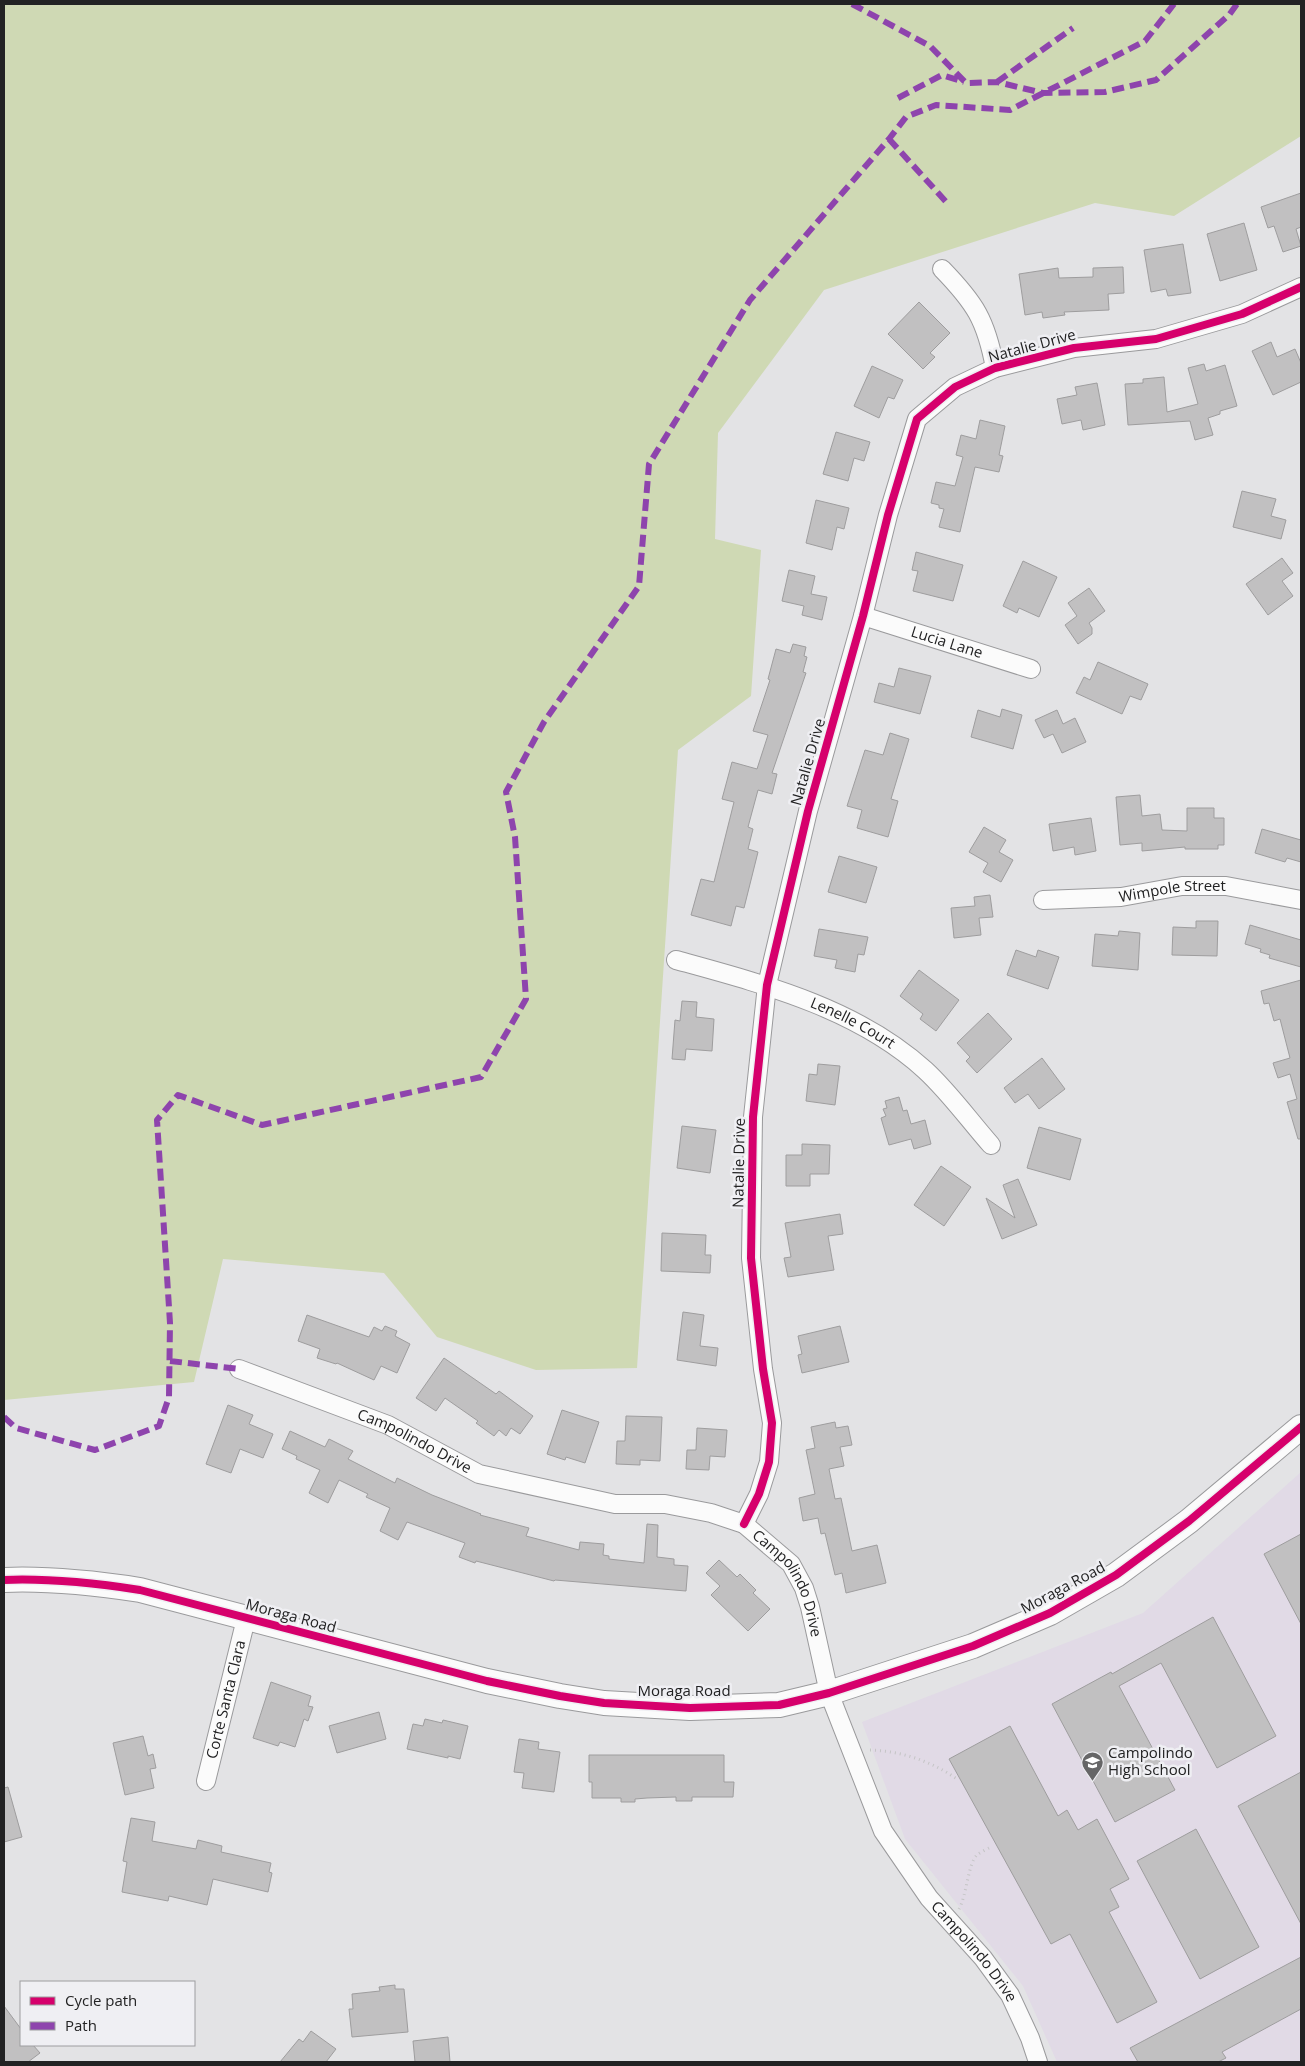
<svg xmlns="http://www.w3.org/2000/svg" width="1305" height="2066" viewBox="0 0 1305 2066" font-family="'Open Sans',sans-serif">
<rect width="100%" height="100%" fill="#e3e3e5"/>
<!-- education -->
<path fill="#e1dae6" d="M 1301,1472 L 1301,2062 L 1057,2062 L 1023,1986 L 905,1839 L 862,1722 L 1143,1613 Z"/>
<!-- green -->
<path fill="#cfd9b4" d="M 4,4 L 1301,4 L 1301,136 L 1174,216 L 1095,203 L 824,290 L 718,433 L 715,539 L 761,550 L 751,696 L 678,750 L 637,1368 L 536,1370 L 437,1337 L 384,1273 L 223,1259 L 194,1382 L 4,1400 Z"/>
<!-- building -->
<path fill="#c1c0c1" stroke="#9e9d9e" d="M 1301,193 L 1301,227 L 1296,229 L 1301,246 L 1283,252 L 1274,226 L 1268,228 L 1261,207 Z
M 1244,223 L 1257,270 L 1220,281 L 1207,234 Z
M 1183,244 L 1191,293 L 1168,296 L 1166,289 L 1151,292 L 1144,250 Z
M 1123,267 L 1124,293 L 1108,294 L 1109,310 L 1064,312 L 1065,315 L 1043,318 L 1042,312 L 1025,315 L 1019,274 L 1058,268 L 1059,278 L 1093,277 L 1093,268 Z
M 919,302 L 950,333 L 930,353 L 935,357 L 923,369 L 888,334 Z
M 1271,342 L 1277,357 L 1295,349 L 1301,363 L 1301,382 L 1273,395 L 1252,351 Z
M 1204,364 L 1206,371 L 1225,365 L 1237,406 L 1220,411 L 1220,414 L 1208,418 L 1213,435 L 1195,440 L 1190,421 L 1128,425 L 1125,384 L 1143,383 L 1143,379 L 1164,377 L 1167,412 L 1198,404 L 1188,368 Z
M 872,366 L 903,380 L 894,399 L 888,397 L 879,418 L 854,406 Z
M 1097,383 L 1105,425 L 1083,430 L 1081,420 L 1062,424 L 1057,399 L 1077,395 L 1075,387 Z
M 980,420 L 1005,426 L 999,455 L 1003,456 L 999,472 L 975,467 L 960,532 L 939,527 L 944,509 L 939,508 L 939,505 L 931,503 L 936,482 L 955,486 L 963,457 L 956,455 L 961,435 L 976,439 Z
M 836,432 L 870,442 L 864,461 L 854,458 L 848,481 L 823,474 Z
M 1242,491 L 1276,499 L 1271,516 L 1286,520 L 1281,539 L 1233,527 Z
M 816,500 L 849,508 L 844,529 L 837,527 L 832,550 L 806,543 Z
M 916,552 L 963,565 L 953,601 L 913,591 L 918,571 L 912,570 Z
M 1282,558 L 1293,573 L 1282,581 L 1293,596 L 1268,615 L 1246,584 Z
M 1023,561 L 1057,577 L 1039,617 L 1019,608 L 1017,613 L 1003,606 Z
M 789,570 L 815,576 L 811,594 L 827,597 L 822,620 L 802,615 L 804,606 L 782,601 Z
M 1089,588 L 1105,611 L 1089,623 L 1092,628 L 1092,634 L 1078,644 L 1065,625 L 1077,616 L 1068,603 Z
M 793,644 L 806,647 L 804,656 L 807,657 L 803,672 L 806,673 L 772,773 L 777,774 L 772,794 L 758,790 L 748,827 L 753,829 L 748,849 L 758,852 L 744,908 L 736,906 L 731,926 L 691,915 L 701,879 L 714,882 L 734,802 L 722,799 L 732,762 L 757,769 L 768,735 L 753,731 L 770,680 L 768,679 L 776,649 L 790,653 Z
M 1098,662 L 1148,684 L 1141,700 L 1130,696 L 1122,714 L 1076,693 L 1084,677 L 1090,680 Z
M 899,668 L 931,676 L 920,714 L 874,702 L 879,683 L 894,687 Z
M 1002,709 L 1022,715 L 1013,749 L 971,737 L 978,710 L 1000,717 Z
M 1057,710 L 1063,724 L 1075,718 L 1086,742 L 1062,753 L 1053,734 L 1044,738 L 1035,720 Z
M 890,733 L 909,739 L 891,799 L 898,801 L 888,837 L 857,828 L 862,810 L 847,806 L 865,750 L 883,755 Z
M 1140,795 L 1142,816 L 1160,814 L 1162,830 L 1187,831 L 1187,808 L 1214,808 L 1214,818 L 1224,818 L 1224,845 L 1218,845 L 1218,849 L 1185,849 L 1185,847 L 1142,851 L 1142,843 L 1120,845 L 1116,797 Z
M 1091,818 L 1096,851 L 1075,855 L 1074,847 L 1053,851 L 1049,824 Z
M 984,827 L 1006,840 L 999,852 L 1013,860 L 1001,882 L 983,872 L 988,863 L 969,852 Z
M 1262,829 L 1301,840 L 1301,862 L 1287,858 L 1285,862 L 1255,853 Z
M 839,856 L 877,867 L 866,903 L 828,892 Z
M 990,895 L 993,917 L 979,918 L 981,935 L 954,938 L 951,908 L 975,906 L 974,897 Z
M 1196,921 L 1218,921 L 1217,956 L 1172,955 L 1173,927 L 1196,928 Z
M 1250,925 L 1301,940 L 1301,967 L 1269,958 L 1270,955 L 1260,952 L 1261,949 L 1245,944 Z
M 819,929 L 868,937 L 864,955 L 858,954 L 855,972 L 835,968 L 837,960 L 814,956 Z
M 1119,931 L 1140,933 L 1138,970 L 1092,966 L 1095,934 L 1118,936 Z
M 1016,950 L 1036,957 L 1038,950 L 1059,957 L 1048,989 L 1007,975 Z
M 919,970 L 959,1000 L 936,1031 L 920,1019 L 923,1014 L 900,996 Z
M 1301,980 L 1301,1139 L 1298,1139 L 1287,1102 L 1297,1099 L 1290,1074 L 1278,1078 L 1273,1063 L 1290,1058 L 1280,1019 L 1274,1021 L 1269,1003 L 1264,1004 L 1261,991 Z
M 682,1001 L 697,1002 L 696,1017 L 714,1019 L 712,1051 L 686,1049 L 685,1060 L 672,1059 L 675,1020 L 680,1021 Z
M 988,1013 L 1012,1039 L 977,1073 L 966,1061 L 970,1057 L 957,1043 Z
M 1042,1058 L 1065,1089 L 1039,1109 L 1028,1094 L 1015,1103 L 1004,1088 Z
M 818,1064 L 840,1066 L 835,1105 L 806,1101 L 809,1074 L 817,1075 Z
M 899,1097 L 903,1111 L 907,1110 L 911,1124 L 925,1120 L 931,1144 L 914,1149 L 911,1139 L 889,1145 L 881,1118 L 886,1116 L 883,1109 L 887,1108 L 885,1101 Z
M 682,1126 L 716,1130 L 710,1173 L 677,1168 Z
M 1039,1127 L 1081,1139 L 1070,1180 L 1027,1168 Z
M 802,1144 L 830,1145 L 829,1174 L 810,1174 L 810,1186 L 786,1186 L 786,1155 L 802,1155 Z
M 941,1166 L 971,1187 L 944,1226 L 914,1205 Z
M 1018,1179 L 1037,1225 L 1002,1239 L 986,1198 L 1015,1218 L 1003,1185 Z
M 840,1214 L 843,1234 L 828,1236 L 834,1270 L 788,1277 L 784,1258 L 791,1257 L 785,1223 Z
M 662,1233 L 706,1235 L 705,1255 L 711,1255 L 710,1273 L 661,1271 Z
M 683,1312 L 704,1315 L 700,1346 L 718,1348 L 716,1366 L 677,1360 Z
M 307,1315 L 369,1337 L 374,1327 L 382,1331 L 385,1326 L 397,1331 L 395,1336 L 410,1344 L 397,1373 L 381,1366 L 374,1380 L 337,1363 L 336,1364 L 317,1358 L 320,1349 L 298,1341 Z
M 840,1326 L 849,1362 L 802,1373 L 798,1355 L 802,1354 L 798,1336 Z
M 444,1358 L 496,1394 L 499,1391 L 533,1416 L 520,1434 L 511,1428 L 506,1436 L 499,1430 L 494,1436 L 476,1423 L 478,1421 L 445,1398 L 436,1411 L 416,1398 Z
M 228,1405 L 253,1415 L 249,1424 L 273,1434 L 263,1458 L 240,1449 L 231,1473 L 206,1464 Z
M 562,1410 L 599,1422 L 585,1463 L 566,1457 L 565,1460 L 547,1454 Z
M 626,1416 L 662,1417 L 660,1461 L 640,1460 L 640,1465 L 616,1464 L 617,1441 L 625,1441 Z
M 835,1422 L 836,1428 L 848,1426 L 852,1445 L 840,1447 L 844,1466 L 829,1469 L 835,1499 L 841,1498 L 852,1551 L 877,1545 L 886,1583 L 846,1593 L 842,1573 L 835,1575 L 825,1533 L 821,1534 L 818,1518 L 803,1521 L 799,1498 L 815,1494 L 806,1450 L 815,1448 L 811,1427 Z
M 697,1428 L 727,1430 L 725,1457 L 710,1456 L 709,1470 L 686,1469 L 687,1450 L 696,1450 Z
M 290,1431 L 325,1447 L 329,1439 L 353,1451 L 348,1459 L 395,1483 L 397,1478 L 432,1495 L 481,1514 L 480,1515 L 529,1528 L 526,1536 L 579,1550 L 580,1542 L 604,1544 L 603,1555 L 609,1556 L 609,1559 L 644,1563 L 647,1524 L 658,1525 L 657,1557 L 674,1559 L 674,1565 L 688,1566 L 686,1591 L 555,1580 L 554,1581 L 476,1561 L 475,1563 L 459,1557 L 465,1543 L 407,1522 L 398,1540 L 380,1531 L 390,1508 L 366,1497 L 368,1494 L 339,1480 L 328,1503 L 309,1493 L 320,1470 L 296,1459 L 297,1456 L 282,1449 Z
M 1301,1534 L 1301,1624 L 1264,1554 Z
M 719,1560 L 737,1577 L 740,1574 L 756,1590 L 753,1593 L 770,1609 L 748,1631 L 711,1595 L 720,1586 L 706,1573 Z
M 1213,1617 L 1276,1736 L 1217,1768 L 1161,1663 L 1119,1686 L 1175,1790 L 1115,1822 L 1052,1704 L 1111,1672 L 1112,1674 Z
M 271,1682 L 311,1696 L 308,1706 L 313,1707 L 308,1721 L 304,1719 L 295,1747 L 280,1742 L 278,1746 L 253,1738 Z
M 379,1712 L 386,1739 L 337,1753 L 329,1726 Z
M 425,1719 L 442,1723 L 443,1720 L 468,1726 L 460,1759 L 448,1756 L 448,1758 L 407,1749 L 413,1724 L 423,1726 Z
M 1010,1726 L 1058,1816 L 1067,1810 L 1078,1830 L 1097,1819 L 1129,1879 L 1110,1889 L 1119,1907 L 1109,1912 L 1157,2002 L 1117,2023 L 1070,1934 L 1051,1944 L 949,1759 Z
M 143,1736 L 148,1756 L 153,1754 L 156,1768 L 150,1769 L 154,1788 L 125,1795 L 113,1743 Z
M 519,1739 L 539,1742 L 538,1749 L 560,1752 L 554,1792 L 522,1788 L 524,1773 L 514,1772 Z
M 589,1755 L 724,1755 L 724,1782 L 734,1782 L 733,1797 L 692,1797 L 692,1801 L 676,1801 L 676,1797 L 647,1798 L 635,1799 L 635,1802 L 621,1802 L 621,1798 L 592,1798 L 592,1782 L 589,1782 Z
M 1301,1772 L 1301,1924 L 1238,1806 Z
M 8,1787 L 22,1837 L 4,1842 L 4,1788 Z
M 131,1818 L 155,1822 L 152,1841 L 196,1849 L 198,1840 L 222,1846 L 221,1852 L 271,1863 L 269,1872 L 272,1873 L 268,1892 L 213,1879 L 207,1905 L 169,1896 L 168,1901 L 122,1892 L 127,1862 L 123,1861 Z
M 1196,1829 L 1259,1947 L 1200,1979 L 1137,1861 Z
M 1301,1957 L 1301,2009 L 1222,2052 L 1226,2058 L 1218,2062 L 1138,2062 L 1130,2048 Z
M 395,1985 L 395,1989 L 404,1989 L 408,2032 L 352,2037 L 349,2009 L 353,2009 L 352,1994 L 380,1991 L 379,1987 Z
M 4,2006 L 21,2029 L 21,2045 L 33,2045 L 40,2053 L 28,2062 L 4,2062 Z
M 311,2031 L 336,2049 L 326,2062 L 280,2062 L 299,2039 L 303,2042 Z
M 448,2037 L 450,2062 L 415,2062 L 413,2041 Z"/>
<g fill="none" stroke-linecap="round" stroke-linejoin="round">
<defs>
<g id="minor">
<path d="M 942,269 C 975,303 986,320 995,368"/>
<path id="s1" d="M 863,616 L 1031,669"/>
<path id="s2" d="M 1043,900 L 1121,897 L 1182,886 L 1226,886 L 1301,900"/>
<path id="s3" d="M 676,960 C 763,984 857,1008 925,1070 C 949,1092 969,1120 991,1145"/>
<path id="s4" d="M 239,1369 L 388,1425 L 479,1474 L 615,1504 L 665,1504 L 711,1513 L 744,1524 L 791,1564 L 804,1588 L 810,1607 L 829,1693 L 883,1831 L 929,1898 L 983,1958 L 1010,1995 L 1030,2038 L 1038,2062"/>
<path d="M 744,1524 L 759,1494 L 769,1462 L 772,1423 L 763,1369 L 751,1258 L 753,1117 L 767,985 L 808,811 L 863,616 L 888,515 L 917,419 L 955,387 L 995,368 L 1074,348 L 1156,339 L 1242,314 L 1301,287"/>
<path id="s5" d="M 206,1781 L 246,1619"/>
</g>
<path id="secondary" d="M 4,1580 C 50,1578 94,1583 140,1590 L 487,1681 L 560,1696 L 604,1703 L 690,1708 L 779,1705 L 829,1693 L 973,1646 L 1050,1613 L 1116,1575 L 1189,1521 L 1301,1427"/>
</defs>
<!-- minor casing -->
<use href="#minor" stroke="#9a9a9c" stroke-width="20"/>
<!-- secondary casing -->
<use href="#secondary" stroke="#9a9a9c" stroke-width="26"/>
<!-- path -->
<path stroke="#c4c4c5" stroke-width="3" stroke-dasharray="1 4" stroke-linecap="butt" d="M 870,1750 C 901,1751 931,1761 957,1779
M 959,1909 C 967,1895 968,1863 977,1855 C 981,1852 987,1849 991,1847"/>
<!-- minor -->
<use href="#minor" stroke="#fbfbfb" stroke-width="18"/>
<!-- secondary -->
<use href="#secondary" stroke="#fbfbfb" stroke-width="24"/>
<!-- quiet -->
<path stroke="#8e44ad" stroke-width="6" stroke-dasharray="12 6" stroke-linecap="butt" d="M 852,4 L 930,46 L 966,83 L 997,82 L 1043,93 L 1105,92 L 1156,80 L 1229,15 L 1237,4
M 997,82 L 1073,28
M 898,98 L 942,75 L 964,82
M 889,139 L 949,205
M 170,1361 L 239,1369
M 4,1417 L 16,1428 L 95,1450 L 159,1426 L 169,1397 L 170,1323 L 157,1120 L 178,1095 L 262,1125 L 481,1077 L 526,999 L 515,837 L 506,792 L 544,722 L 639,586 L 649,464 L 750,300 L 889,139 L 906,117 L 936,105 L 1010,110 L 1145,41 L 1174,4"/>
<defs>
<path id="cycleway" d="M 744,1524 L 759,1494 L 769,1462 L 772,1423 L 763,1369 L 751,1258 L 753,1117 L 767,985 L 808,811 L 863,616 L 888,515 L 917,419 L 955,387 L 995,368 L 1074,348 L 1156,339 L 1242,314 L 1301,287
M 4,1580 C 50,1578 94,1583 140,1590 L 487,1681 L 560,1696 L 604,1703 L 690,1708 L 779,1705 L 829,1693 L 973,1646 L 1050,1613 L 1116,1575 L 1189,1521 L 1301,1427"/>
</defs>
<!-- cycleway casing -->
<use href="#cycleway" stroke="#efeff3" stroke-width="11"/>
<!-- cycleway -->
<use href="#cycleway" stroke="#d6006c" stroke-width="8"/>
</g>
<!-- icons -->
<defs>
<symbol id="school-pin" viewBox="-11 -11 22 30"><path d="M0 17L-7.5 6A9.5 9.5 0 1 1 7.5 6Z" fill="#666667" stroke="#efeff3"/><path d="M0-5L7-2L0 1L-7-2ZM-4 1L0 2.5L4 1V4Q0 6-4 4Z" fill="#fff"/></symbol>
</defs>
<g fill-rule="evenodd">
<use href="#school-pin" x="1080" y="1750" width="25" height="34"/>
</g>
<g text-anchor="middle" stroke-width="5" stroke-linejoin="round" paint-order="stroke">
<!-- street labels -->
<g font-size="15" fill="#222223" stroke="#efeff3">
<text transform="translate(1032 346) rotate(-15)" y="5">Natalie Drive</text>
<text dy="5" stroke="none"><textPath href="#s1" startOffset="88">Lucia Lane</textPath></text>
<text transform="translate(808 762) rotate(-74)" y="5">Natalie Drive</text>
<text dy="5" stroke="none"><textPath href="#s2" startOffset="130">Wimpole Street</textPath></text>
<text dy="5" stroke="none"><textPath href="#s3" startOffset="188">Lenelle Court</textPath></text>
<text transform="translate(739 1163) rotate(-89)" y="5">Natalie Drive</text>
<text dy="5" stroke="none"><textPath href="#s4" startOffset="190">Campolindo Drive</textPath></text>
<text dy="5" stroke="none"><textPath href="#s4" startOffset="610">Campolindo Drive</textPath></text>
<text transform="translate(1063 1588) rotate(-28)" y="5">Moraga Road</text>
<text transform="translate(291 1616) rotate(15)" y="5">Moraga Road</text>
<text x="684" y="1696">Moraga Road</text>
<text dy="5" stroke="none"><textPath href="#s5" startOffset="84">Corte Santa Clara</textPath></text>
<text dy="5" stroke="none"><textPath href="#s4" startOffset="1030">Campolindo Drive</textPath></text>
</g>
<!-- poi labels -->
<g font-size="15" fill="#222223" stroke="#efeff3" text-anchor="start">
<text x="1108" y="1758">Campolindo<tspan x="1108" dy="17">High School</tspan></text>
</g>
</g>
<!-- border -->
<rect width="1305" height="2066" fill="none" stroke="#222223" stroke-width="10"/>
<!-- legend -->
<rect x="20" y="1981" width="175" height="65" fill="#efeff3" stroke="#9d9da0"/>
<rect x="30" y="1997" width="25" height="8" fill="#d6006c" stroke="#9d9da0"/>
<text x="65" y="2006" font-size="15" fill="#222223">Cycle path</text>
<rect x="30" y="2022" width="25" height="8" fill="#8e44ad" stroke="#9d9da0"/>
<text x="65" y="2031" font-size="15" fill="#222223">Path</text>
</svg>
